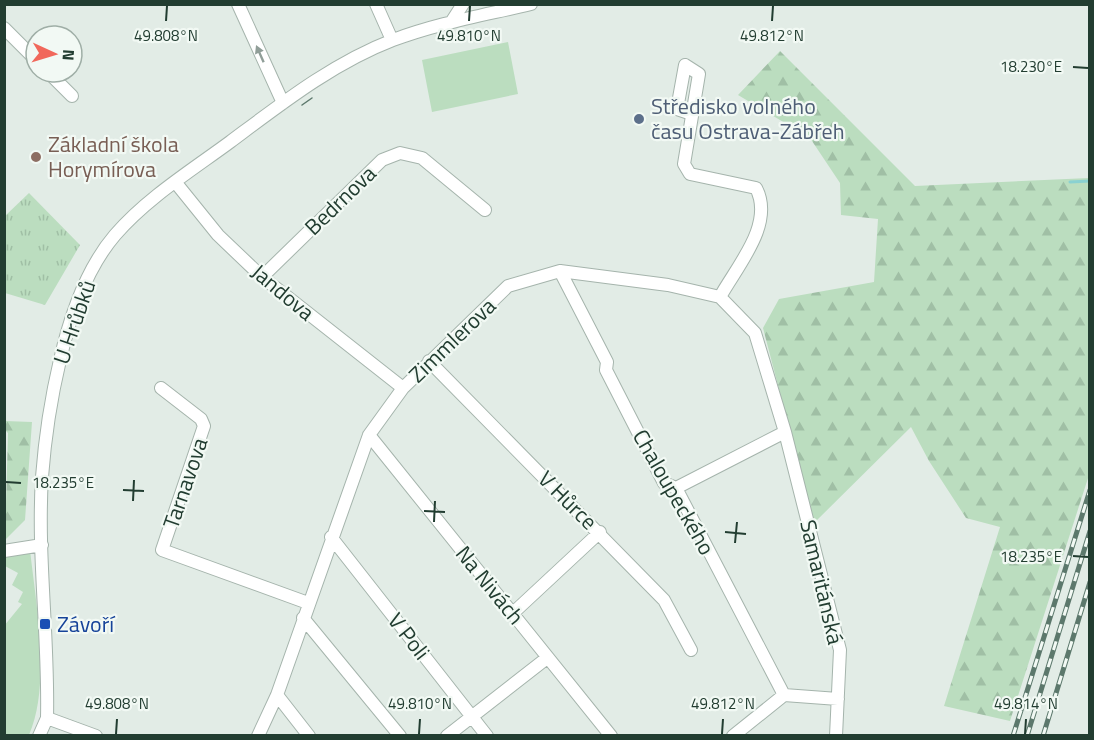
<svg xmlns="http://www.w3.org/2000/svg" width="1094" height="740" viewBox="0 0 1094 740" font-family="'Titillium Web',sans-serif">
<defs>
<pattern id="forest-firs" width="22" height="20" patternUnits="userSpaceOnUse" patternTransform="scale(1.5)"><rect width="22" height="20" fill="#bbddbf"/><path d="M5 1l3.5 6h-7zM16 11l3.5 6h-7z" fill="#a0bfa5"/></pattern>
<pattern id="park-tufts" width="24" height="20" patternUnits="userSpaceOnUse" patternTransform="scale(1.5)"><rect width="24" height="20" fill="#bbddbf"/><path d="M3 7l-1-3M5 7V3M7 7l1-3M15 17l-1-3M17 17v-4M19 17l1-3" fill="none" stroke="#a0bfa5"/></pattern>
</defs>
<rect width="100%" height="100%" fill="#e2ece6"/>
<!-- grass -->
<path fill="#bbddbf" d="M 508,42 L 518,94 L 432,112 L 422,60 Z
M 30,550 C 36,604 51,685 29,735 L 5,735 L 4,626 L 22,604 L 18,602 L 23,592 L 12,585 L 18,573 L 5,566 L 5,557 Z"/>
<!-- forest -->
<path fill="url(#forest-firs)" d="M 780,51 L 915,186 L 1089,178 L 1089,475 L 1010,721 L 944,706 L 1000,527 L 966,518 L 929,461 L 911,427 L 814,523 L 763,328 L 779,299 L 874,282 L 878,219 L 841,215 L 840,183 L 810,138 L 738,95 Z
M 5,421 L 32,422 L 25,520 L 5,540 L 8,433 L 5,430 Z"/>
<!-- park -->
<path fill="url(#park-tufts)" d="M 29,193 L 80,245 L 45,305 L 5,293 L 5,216 Z"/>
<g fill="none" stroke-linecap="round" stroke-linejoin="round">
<!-- stream -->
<path stroke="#8ad1d1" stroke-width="3" d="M 1070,182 L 1090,181"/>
<defs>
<path id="minor" d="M 238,4 L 283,103
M 376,4 L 392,40
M 452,21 L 463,4
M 4,28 L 36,60
M 48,72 L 72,96
M 692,114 L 677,109 L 685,65 L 699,74 L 684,164 L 690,174 L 756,188 C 775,224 737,266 720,297
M 176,183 L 218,235 L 262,277 L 403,388
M 560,271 L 607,362 L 606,370 L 664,483 L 676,488 L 784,695 L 838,699
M 262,277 L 382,160 L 400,153 L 422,158 L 485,210
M 429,361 L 664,600 L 691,650
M 161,388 L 201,419 L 204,426 L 162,550 L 308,603
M 369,435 L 611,736
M 676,488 L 785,432
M 331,537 L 487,736
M 4,551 L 42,545
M 513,613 L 600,532
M 303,618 L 400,736
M 277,695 L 309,736
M 47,718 L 96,736
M 39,736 L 47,718 C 49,638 37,557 42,477 C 45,437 51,398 60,360 C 70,316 86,269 115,235 C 147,198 192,170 230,142 C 281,104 333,63 393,40 C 438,23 485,15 531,4
M 258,736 L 277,695 L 369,435 L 403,388 L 508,286 L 560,271 L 668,285 L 720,297 L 755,333 L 785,432 L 840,650 L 836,736
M 447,736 L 547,658
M 733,736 L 784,695"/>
</defs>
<!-- minor casing -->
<use href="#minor" stroke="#a5b4ac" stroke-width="14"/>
<!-- minor -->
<use href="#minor" stroke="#fff" stroke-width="12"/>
<!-- tram -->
<path stroke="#5c786c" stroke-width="1.5" d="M 302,105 L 312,98"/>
<defs>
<path id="rail" d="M 1013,736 L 1090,490
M 1027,736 L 1090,531
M 1043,736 L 1090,582"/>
</defs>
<!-- rail casing -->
<use href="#rail" stroke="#5c786c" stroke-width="5"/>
<!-- rail -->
<use href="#rail" stroke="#f2f9f4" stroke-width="3" stroke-dasharray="9" stroke-linecap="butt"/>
</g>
<!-- one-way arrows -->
<defs><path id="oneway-solid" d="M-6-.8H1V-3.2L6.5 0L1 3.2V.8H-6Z" transform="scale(1.5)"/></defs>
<use fill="#909e98" href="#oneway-solid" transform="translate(260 54) rotate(-114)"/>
<!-- ticks -->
<path fill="none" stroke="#223d31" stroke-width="2" d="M 166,21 L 167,6M 469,21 L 470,6M 772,21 L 773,6M 1073,67 L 1088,68M 6,482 L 21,483M 123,490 L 144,491M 133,501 L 134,480M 424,511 L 445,512M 434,522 L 435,501M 725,532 L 746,534M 735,543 L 737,522M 1073,556 L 1088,557M 116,734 L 117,719M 419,734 L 420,719M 722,734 L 723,719M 1025,734 L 1026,719"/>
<!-- markers -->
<circle fill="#5c6f8a" stroke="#f2f9f4" stroke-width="2" cx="639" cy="119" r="6"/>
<circle fill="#8d6e63" stroke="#f2f9f4" stroke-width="2" cx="36" cy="157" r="6"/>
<rect fill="#1a4fb4" stroke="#f2f9f4" stroke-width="2" x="39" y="618" width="12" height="12" rx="3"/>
<g text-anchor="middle" stroke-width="4.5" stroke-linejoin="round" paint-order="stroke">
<!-- service labels -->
<g font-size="22" fill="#4e5e75" stroke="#f2f9f4" text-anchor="start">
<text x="651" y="114">Středisko volného<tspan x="651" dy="25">času Ostrava-Zábřeh</tspan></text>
</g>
<!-- education labels -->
<g font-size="22" fill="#785e54" stroke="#f2f9f4" text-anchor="start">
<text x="48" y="152">Základní škola<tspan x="48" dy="25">Horymírova</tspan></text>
</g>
<!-- street labels -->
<g font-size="22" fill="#223d31" stroke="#f2f9f4">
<text transform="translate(340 200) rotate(-44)" y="8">Bedrnova</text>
<text transform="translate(283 292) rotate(40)" y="8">Jandova</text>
<text transform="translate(74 322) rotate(-71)" y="8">U Hrůbků</text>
<text transform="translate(452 340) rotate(-44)" y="8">Zimmlerova</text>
<text transform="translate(185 483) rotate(-71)" y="8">Tarnavova</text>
<text transform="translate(674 492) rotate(60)" y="8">Chaloupeckého</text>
<text transform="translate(568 500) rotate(45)" y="8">V Hůrce</text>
<text transform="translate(822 582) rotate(77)" y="8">Samaritánská</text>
<text transform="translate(490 585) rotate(51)" y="8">Na Nivách</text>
<text transform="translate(409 636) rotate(52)" y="8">V Poli</text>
</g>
<!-- transit labels -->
<g font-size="22" fill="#164399" stroke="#f2f9f4" text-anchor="start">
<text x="57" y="632">Závoří</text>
</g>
</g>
<g font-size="15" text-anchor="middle" fill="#223d31" stroke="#f2f9f4" stroke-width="4.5" stroke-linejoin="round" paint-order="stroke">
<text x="166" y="41">49.808°N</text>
<text x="469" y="41">49.810°N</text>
<text x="772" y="41">49.812°N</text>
<text x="1031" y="72">18.230°E</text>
<text x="63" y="488">18.235°E</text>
<text x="1031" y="562">18.235°E</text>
<text x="117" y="709">49.808°N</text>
<text x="420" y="709">49.810°N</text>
<text x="723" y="709">49.812°N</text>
<text x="1026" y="709">49.814°N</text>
</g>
<!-- border -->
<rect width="1094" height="740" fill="none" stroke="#223d31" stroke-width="12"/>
<!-- north arrow -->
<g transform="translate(54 54) rotate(94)"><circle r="28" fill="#f2f9f4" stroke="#9faea6" stroke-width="1.5"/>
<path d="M0-4.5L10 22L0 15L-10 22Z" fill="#f1685b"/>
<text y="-9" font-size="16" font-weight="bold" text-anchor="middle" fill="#223d31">N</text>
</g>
</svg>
